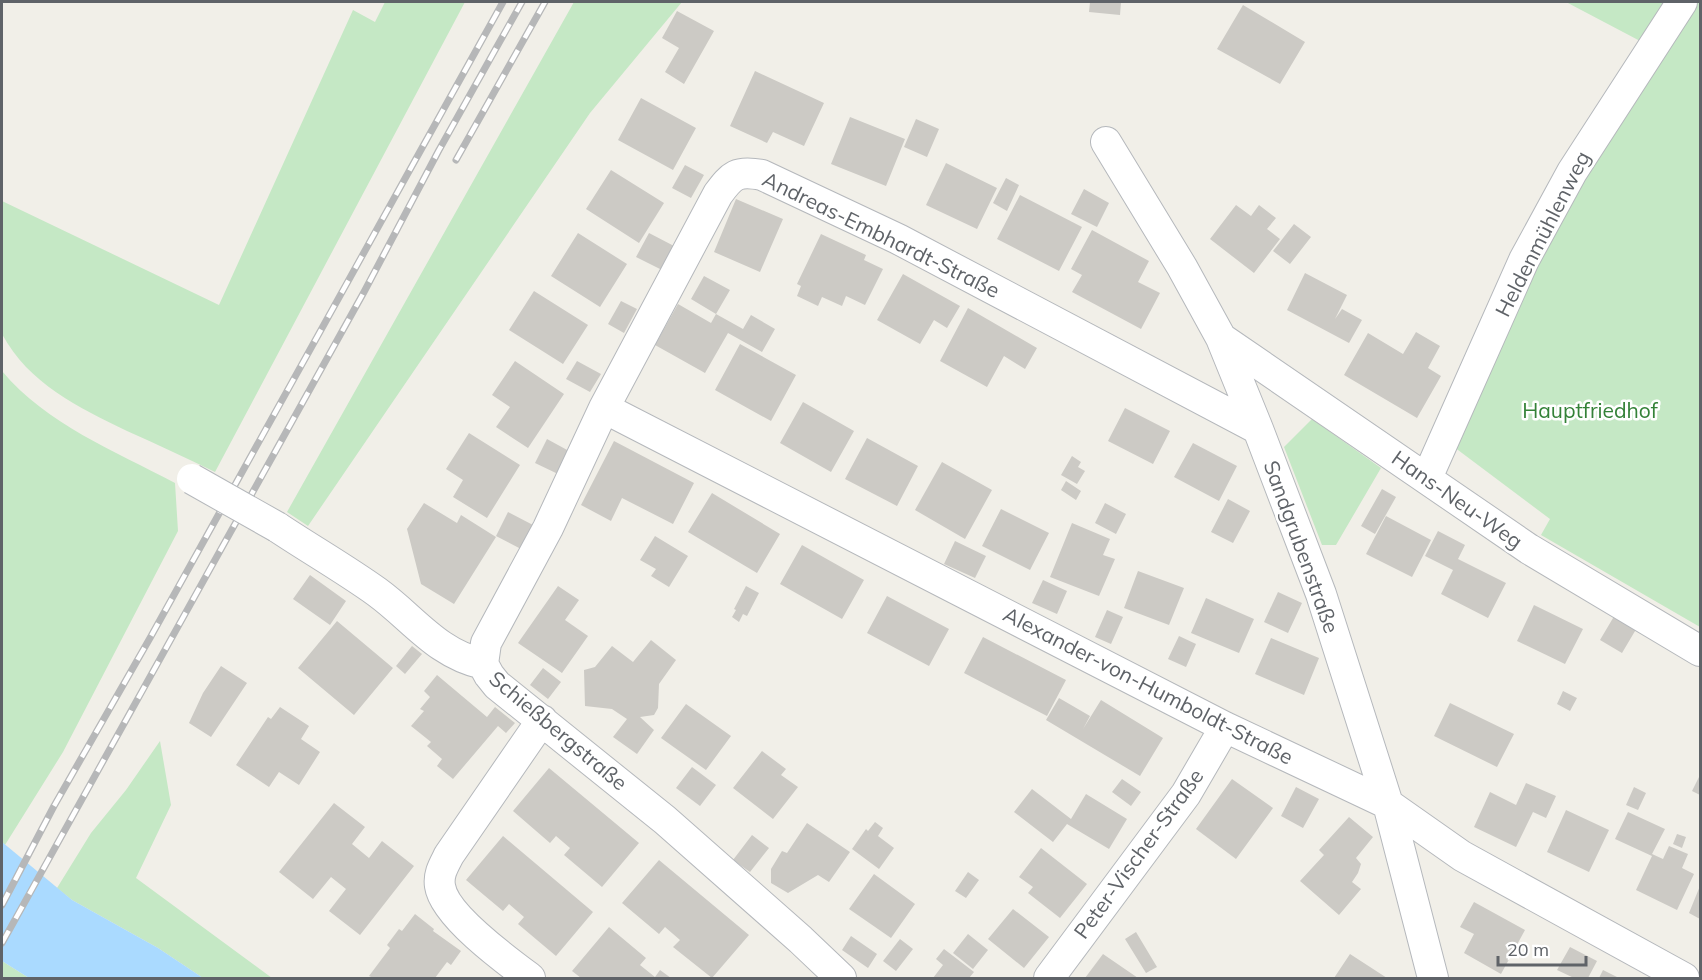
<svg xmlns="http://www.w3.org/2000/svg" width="1702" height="980" viewBox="0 0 1702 980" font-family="Mulish,sans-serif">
<rect width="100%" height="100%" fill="#f1efe8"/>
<!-- green -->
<path fill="#c5e8c5" d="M 385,2 L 465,2 L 215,472 C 186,458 157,444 127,431 C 78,407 29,384 2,334 L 2,201 L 219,305 L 353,10 L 375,22 Z
M 574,2 L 682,2 L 590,113 L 308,526 L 287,512 Z
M 1566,2 L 1669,2 L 1642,42 Z
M 1698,2 L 1700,2 L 1700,627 L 1541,535 L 1550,519 L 1454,447 L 1536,264 L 1583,177 Z
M 2,371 C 46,424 115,451 175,483 L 178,531 L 63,752 L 5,845 L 2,842 Z
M 1312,419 L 1381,468 L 1336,545 L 1322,545 L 1284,447 Z
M 160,741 L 171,805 L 136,878 L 272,978 L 203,978 L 158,948 L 72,900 L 57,888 L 91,833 L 126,790 Z
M 2,961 L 29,978 L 2,978 Z"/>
<!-- water -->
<path fill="#aadaff" d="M 2,842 L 72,900 L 158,948 L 203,978 L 29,978 L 2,961 Z"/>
<!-- building -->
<path fill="#cccac5" d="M 1090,2 L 1121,2 L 1120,15 L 1089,12 Z
M 1243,5 L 1305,42 L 1280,84 L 1217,49 Z
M 677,11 L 714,31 L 684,84 L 665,72 L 679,48 L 662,38 Z
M 755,71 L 824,103 L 804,146 L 773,132 L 767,143 L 730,126 Z
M 641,98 L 696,128 L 673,170 L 618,140 Z
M 850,117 L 905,139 L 886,186 L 831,164 Z
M 916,119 L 939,129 L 927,157 L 904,147 Z
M 946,163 L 997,188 L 977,229 L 926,205 Z
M 685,165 L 704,175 L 691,198 L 672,188 Z
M 611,170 L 664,203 L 639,243 L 586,209 Z
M 1006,178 L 1019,185 L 1007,211 L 993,203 Z
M 1084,189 L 1109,203 L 1097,227 L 1071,214 Z
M 1020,195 L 1082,227 L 1059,271 L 997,239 Z
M 736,199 L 783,219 L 760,272 L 714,252 Z
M 1236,205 L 1251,216 L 1259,205 L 1276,218 L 1267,229 L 1280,239 L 1254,273 L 1210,239 Z
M 1294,224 L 1311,237 L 1290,264 L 1273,251 Z
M 1092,230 L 1149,261 L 1138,282 L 1160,293 L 1141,329 L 1072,292 L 1082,275 L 1071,269 Z
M 578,233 L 627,264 L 600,307 L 551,276 Z
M 649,233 L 674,246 L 662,270 L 636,257 Z
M 821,234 L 866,255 L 864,260 L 883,269 L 865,305 L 846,296 L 842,306 L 822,297 L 818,306 L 797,296 L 801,286 L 797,284 Z
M 1305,273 L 1347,295 L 1335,319 L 1342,309 L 1362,320 L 1349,343 L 1287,310 Z
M 903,274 L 960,306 L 947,328 L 934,320 L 920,344 L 877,320 Z
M 704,276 L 730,290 L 716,314 L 691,299 Z
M 534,291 L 588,325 L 563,364 L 509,330 Z
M 621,301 L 637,309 L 624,333 L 608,324 Z
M 678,304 L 711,323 L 716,314 L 743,329 L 751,315 L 775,329 L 762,352 L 728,333 L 705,373 L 655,345 Z
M 968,308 L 1037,348 L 1025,369 L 1004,356 L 987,387 L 940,361 Z
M 1416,332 L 1440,346 L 1428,368 L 1441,376 L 1417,418 L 1344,375 L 1368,333 L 1403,354 Z
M 740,344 L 796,375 L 771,421 L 715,390 Z
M 515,361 L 564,394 L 528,448 L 496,427 L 510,407 L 492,395 Z
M 577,361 L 601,374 L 590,392 L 566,379 Z
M 803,402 L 854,431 L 831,472 L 780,443 Z
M 1125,408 L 1170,431 L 1153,464 L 1108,441 Z
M 469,433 L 520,465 L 487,518 L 453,497 L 463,480 L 446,469 Z
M 867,438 L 918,466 L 897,506 L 845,479 Z
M 547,439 L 569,451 L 558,474 L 535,463 Z
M 614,441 L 694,483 L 673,524 L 622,498 L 611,521 L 581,505 Z
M 1193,443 L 1237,466 L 1219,501 L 1174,477 Z
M 1072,456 L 1081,462 L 1078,467 L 1085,471 L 1077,484 L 1061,475 Z
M 942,462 L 992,490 L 965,539 L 915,510 Z
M 1066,481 L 1081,491 L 1076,500 L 1061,490 Z
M 1382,489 L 1396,497 L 1375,534 L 1361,526 Z
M 712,493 L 780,534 L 757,573 L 688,532 Z
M 1228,499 L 1250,511 L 1233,543 L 1211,532 Z
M 424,503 L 457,523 L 461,515 L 496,537 L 454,604 L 421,584 L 407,529 Z
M 1105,503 L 1126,514 L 1116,534 L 1095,523 Z
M 1001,509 L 1049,533 L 1030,570 L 982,546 Z
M 508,512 L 533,525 L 521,549 L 496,536 Z
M 1386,516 L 1431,540 L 1412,577 L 1366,554 Z
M 1072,523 L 1110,539 L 1103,555 L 1115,559 L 1099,596 L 1050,577 Z
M 1438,531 L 1465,545 L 1458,559 L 1506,583 L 1488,618 L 1441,594 L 1453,570 L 1425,556 Z
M 655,536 L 688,556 L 669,587 L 651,576 L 656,569 L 640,560 Z
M 955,541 L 986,556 L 975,578 L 944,564 Z
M 802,545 L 864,580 L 842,619 L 780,584 Z
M 1138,571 L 1184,588 L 1169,625 L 1124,608 Z
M 310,575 L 346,601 L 330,625 L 293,599 Z
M 1043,580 L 1067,591 L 1057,614 L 1032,603 Z
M 558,586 L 579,600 L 565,620 L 588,636 L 562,673 L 518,643 Z
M 746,586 L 759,593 L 747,616 L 743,614 L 739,622 L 732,617 L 736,610 L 734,609 Z
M 1278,592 L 1302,603 L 1288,633 L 1264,622 Z
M 887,596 L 949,629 L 929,666 L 867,633 Z
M 1206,598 L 1254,619 L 1239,653 L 1191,633 Z
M 1534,605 L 1583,629 L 1565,664 L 1517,641 Z
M 1107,610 L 1123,617 L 1111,644 L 1095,637 Z
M 1616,613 L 1638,626 L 1622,653 L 1600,640 Z
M 337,621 L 393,668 L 354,715 L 298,668 Z
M 1179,636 L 1196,644 L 1186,667 L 1168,659 Z
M 983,637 L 1066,680 L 1047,716 L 964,673 Z
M 1271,638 L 1319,658 L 1304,695 L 1255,674 Z
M 651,640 L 676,660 L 659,684 L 658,708 L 654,715 L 640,717 L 654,730 L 637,754 L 613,737 L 627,719 L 612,709 L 585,706 L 584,670 L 595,667 L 612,646 L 633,662 Z
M 412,646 L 422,654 L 405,674 L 396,666 Z
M 221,666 L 247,683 L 211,737 L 189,723 L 203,693 Z
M 543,668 L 561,682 L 548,699 L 530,685 Z
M 437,675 L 487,717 L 495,707 L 515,723 L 506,733 L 498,726 L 453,779 L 437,766 L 442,759 L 427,746 L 431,742 L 411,726 L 424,711 L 420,709 L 430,697 L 424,691 Z
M 1563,691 L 1577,698 L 1570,711 L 1557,704 Z
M 1059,698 L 1090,716 L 1083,729 L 1101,700 L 1163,738 L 1140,776 L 1046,720 Z
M 1450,703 L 1514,734 L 1497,767 L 1434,736 Z
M 686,704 L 731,736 L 706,770 L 661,738 Z
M 280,707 L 309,726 L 301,739 L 320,752 L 299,785 L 279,772 L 269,787 L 236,765 L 268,717 L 271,719 Z
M 762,751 L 786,769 L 781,775 L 798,787 L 773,819 L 733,788 Z
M 692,767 L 716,785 L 700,806 L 676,788 Z
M 549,768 L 639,843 L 602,887 L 564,855 L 570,848 L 556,836 L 550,843 L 513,811 Z
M 1700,775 L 1700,795 L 1692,791 Z
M 1122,779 L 1141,792 L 1131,806 L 1112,792 Z
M 1232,779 L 1273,808 L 1236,859 L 1196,829 Z
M 1526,783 L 1556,796 L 1546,818 L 1533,812 L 1516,847 L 1474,827 L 1490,792 L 1516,805 Z
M 1296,787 L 1319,799 L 1303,828 L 1281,816 Z
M 1634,787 L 1646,793 L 1638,810 L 1626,805 Z
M 1032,789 L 1071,819 L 1086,794 L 1127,819 L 1109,849 L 1067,824 L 1053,842 L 1014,812 Z
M 334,803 L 365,827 L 352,844 L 369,858 L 382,841 L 414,866 L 360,935 L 329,911 L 346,889 L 331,877 L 313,899 L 279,872 Z
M 1566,810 L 1609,830 L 1589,872 L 1547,852 Z
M 1628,812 L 1665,829 L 1652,854 L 1663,859 L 1669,846 L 1688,854 L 1682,868 L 1694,874 L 1677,910 L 1636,890 L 1652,856 L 1615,839 Z
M 1349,817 L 1373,837 L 1356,858 L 1361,864 L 1358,873 L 1352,882 L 1361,889 L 1339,915 L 1300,881 L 1324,855 L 1319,850 Z
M 875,822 L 883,828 L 878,836 L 894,848 L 879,869 L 852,849 L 866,829 L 868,831 Z
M 807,823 L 850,852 L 829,882 L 818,875 L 788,893 L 771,883 L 771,869 L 782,851 L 787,853 Z
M 1677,834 L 1686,837 L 1682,848 L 1673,844 Z
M 752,835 L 769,848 L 750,872 L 733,860 Z
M 503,836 L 593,912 L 556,956 L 518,924 L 524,917 L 509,904 L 503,911 L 466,880 Z
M 1041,848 L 1087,884 L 1060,918 L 1028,893 L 1033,887 L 1019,877 Z
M 659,860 L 749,935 L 712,978 L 673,947 L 680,940 L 665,927 L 659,934 L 622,903 Z
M 968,872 L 979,880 L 966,898 L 955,891 Z
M 874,874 L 915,904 L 891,938 L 849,909 Z
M 1700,886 L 1700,919 L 1689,913 Z
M 1474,902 L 1525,930 L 1501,974 L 1464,953 L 1474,934 L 1460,927 Z
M 1013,909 L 1049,937 L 1024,968 L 988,939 Z
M 415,914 L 434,929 L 433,931 L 461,951 L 451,965 L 447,962 L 435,978 L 373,978 L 369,976 L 390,948 L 387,945 L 399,929 L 402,931 Z
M 609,927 L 646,958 L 640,965 L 655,977 L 660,970 L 671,978 L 581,978 L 572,971 Z
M 1136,932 L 1157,967 L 1146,973 L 1125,939 Z
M 968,934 L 988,950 L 973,969 L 953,953 Z
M 851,936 L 877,954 L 868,968 L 842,950 Z
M 900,939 L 913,949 L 896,971 L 883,961 Z
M 1570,947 L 1597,961 L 1588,978 L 1574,978 L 1557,970 Z
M 944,949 L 974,972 L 969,978 L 933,978 L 943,965 L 936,959 Z
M 1103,954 L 1138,978 L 1085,978 Z
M 1350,954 L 1387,978 L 1334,978 Z
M 1603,970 L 1619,978 L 1599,978 Z"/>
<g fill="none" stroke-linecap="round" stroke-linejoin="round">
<defs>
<path id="minor" d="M 1106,142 L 1182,267 L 1221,338 L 1258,429 L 1321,594 L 1388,804 L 1433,978
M 1221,338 L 1529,549 L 1700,651
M 604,408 L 1225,727 L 1388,804 L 1462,856 L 1684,978
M 1427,478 L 1524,260 L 1572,172 L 1682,2
M 277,527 C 310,549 345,569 377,592 C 414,619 436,653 483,664 L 489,675 L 497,685 L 665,820 L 801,940 L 841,978
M 483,664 L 486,643 L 548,528 L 604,408 L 718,194 C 732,175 737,170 762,175 L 898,239 L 1258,429
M 530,978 C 507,961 444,915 440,886 C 438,874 444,865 449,855 L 542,720
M 1049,978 L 1186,794 L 1225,727"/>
</defs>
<!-- minor casing -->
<use href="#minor" stroke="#b5b8bc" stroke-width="32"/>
<!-- minor -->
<use href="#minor" stroke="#fff" stroke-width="30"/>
<defs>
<path id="rail" d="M 456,160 L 545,2
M 2,905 L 54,806 L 150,638 L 503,2
M 2,943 L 364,292 L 439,150 L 522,2"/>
</defs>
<!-- rail casing -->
<use href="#rail" stroke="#b6b7b8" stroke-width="7"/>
<!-- rail -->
<use href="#rail" stroke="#fff" stroke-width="4.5" stroke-dasharray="14" stroke-linecap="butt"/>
<defs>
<path id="minor-bridge" d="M 192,479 L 277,527"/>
</defs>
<!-- minor-bridge casing -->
<use href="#minor-bridge" stroke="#b5b8bc" stroke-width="32" stroke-linecap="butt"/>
<!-- minor-bridge -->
<use href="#minor-bridge" stroke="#fff" stroke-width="30"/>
</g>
<g text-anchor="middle" stroke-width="5" stroke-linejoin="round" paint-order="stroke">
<!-- street labels -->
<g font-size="21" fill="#5f6368" stroke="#fff">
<text transform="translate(1543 234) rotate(-63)" y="7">Heldenmühlenweg</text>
<text transform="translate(881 235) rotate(26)" y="7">Andreas-Embhardt-Straße</text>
<text transform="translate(1457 500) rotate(35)" y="7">Hans-Neu-Weg</text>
<text transform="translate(1301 547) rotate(70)" y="7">Sandgrubenstraße</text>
<text transform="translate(1148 686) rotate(27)" y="7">Alexander-von-Humboldt-Straße</text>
<text transform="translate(558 731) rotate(40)" y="7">Schießbergstraße</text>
<text transform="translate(1139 854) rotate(-54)" y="7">Peter-Vischer-Straße</text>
</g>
<!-- park labels -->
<g font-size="21" fill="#348238" stroke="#fff">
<text x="1590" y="418">Hauptfriedhof</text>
</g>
</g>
<!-- border -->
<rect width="1702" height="980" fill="none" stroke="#5f6368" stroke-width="6"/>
<!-- scale -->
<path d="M1498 956v9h88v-9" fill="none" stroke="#5f6368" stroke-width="3"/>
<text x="1507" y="956" font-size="18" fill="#5f6368" stroke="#ffffff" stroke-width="4.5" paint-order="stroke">20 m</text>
</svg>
